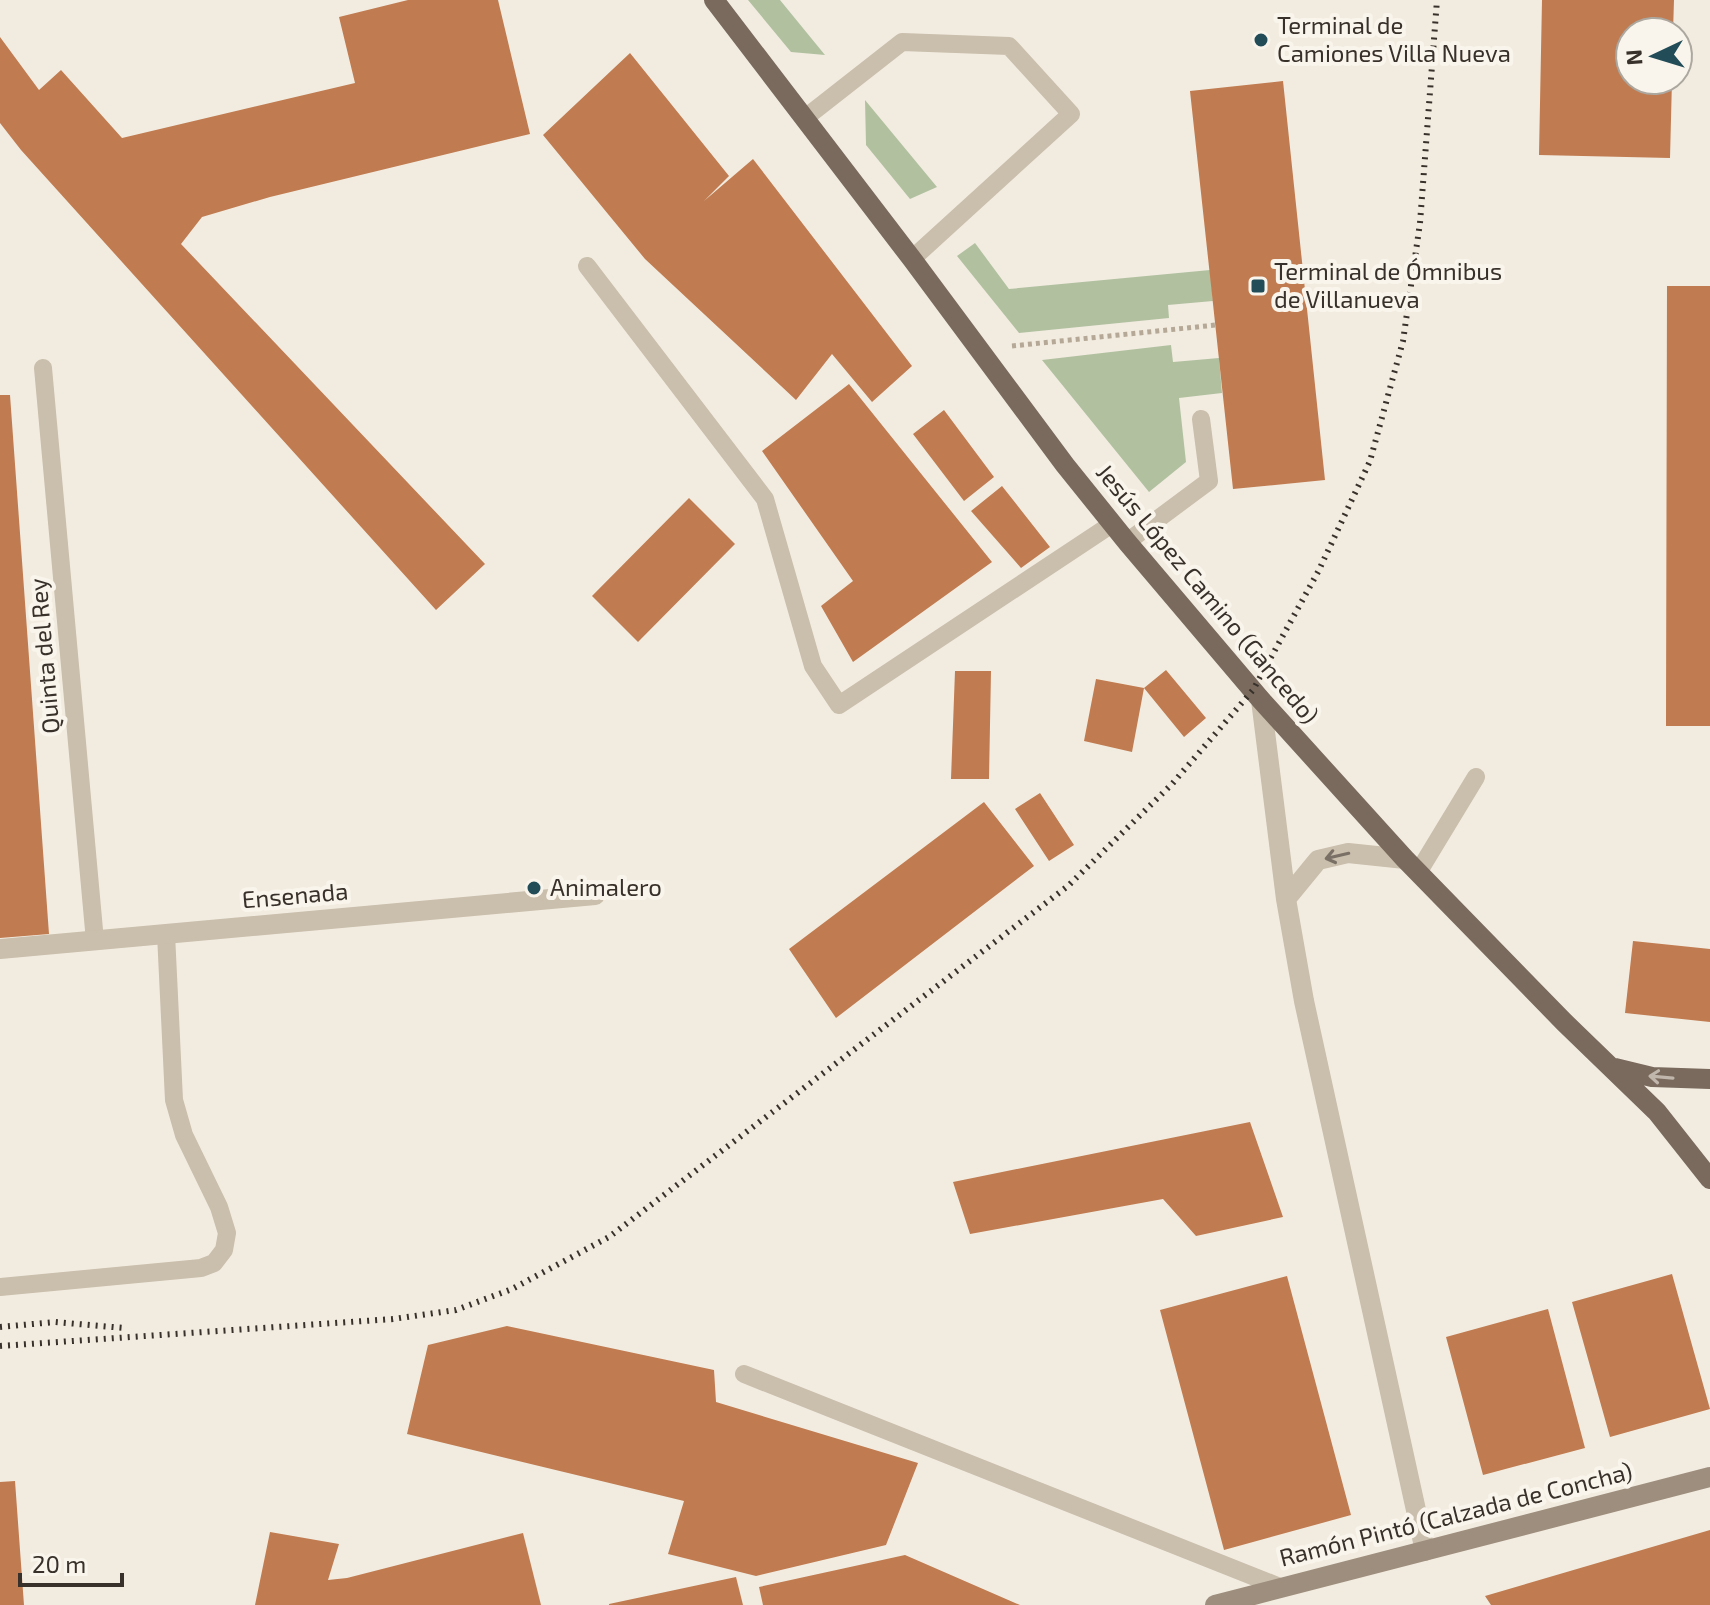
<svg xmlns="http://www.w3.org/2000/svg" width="1710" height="1605" viewBox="0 0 1710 1605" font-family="'Exo 2',sans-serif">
<rect width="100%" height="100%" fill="#f2ece0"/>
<!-- green -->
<path fill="#b1c1a0" d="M 748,0 L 780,0 L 825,55 L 791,52 Z
M 865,100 L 937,187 L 910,199 L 866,145 Z
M 975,243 L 1009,289 L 1210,270 L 1213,301 L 1168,305 L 1169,318 L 1019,333 L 957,256 Z
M 1171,345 L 1173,362 L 1219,358 L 1222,393 L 1179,398 L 1186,462 L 1149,492 L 1042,360 Z"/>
<!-- building -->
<path fill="#c07b50" d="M 408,0 L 498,0 L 530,134 L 270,197 L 202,217 L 181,244 L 485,564 L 436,610 L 21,150 L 0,123 L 0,37 L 39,90 L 61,70 L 122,138 L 355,83 L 339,17 Z
M 1542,0 L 1674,0 L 1673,32 L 1630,32 L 1630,80 L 1672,80 L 1670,158 L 1539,155 Z
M 630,53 L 729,176 L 704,201 L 753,159 L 912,366 L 872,402 L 832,354 L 796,400 L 645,259 L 543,135 Z
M 1283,81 L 1325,480 L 1233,489 L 1190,91 Z
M 1667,286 L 1710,286 L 1710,726 L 1666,726 Z
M 849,384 L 992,562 L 853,662 L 821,606 L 853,581 L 762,451 Z
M 0,395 L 10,395 L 49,934 L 0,938 Z
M 944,410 L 994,477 L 964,501 L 913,434 Z
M 1002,486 L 1050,547 L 1021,568 L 971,511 Z
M 689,498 L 735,544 L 638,642 L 592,596 Z
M 1166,670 L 1206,718 L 1184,737 L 1144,688 Z
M 955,671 L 991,671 L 989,779 L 951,779 Z
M 1096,679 L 1144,688 L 1132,752 L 1084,741 Z
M 1040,793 L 1074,845 L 1049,861 L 1015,809 Z
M 984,802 L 1034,866 L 836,1018 L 789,949 Z
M 1633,941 L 1710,949 L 1710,1022 L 1625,1013 Z
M 1250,1122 L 1283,1217 L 1196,1236 L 1163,1199 L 970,1234 L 953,1182 Z
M 1672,1274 L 1710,1409 L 1610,1437 L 1572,1302 Z
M 1287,1276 L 1351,1515 L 1224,1550 L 1160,1310 Z
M 1548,1309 L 1585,1448 L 1483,1475 L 1446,1337 Z
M 507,1326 L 714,1370 L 716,1402 L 918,1463 L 886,1545 L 756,1576 L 668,1554 L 684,1501 L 407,1434 L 428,1345 Z
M 15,1481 L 24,1605 L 0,1605 L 0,1482 Z
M 1710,1530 L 1710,1605 L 1491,1605 L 1485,1596 Z
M 270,1532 L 339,1544 L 328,1580 L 347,1578 L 523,1533 L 541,1605 L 255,1605 Z
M 905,1555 L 1020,1605 L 763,1605 L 759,1587 Z
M 736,1577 L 743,1605 L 609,1605 L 609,1604 Z"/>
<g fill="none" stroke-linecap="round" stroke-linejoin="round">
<!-- path -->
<path stroke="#b6a896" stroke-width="5" stroke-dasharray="4 4" stroke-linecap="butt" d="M 1012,346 L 1216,325"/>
<!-- service -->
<path stroke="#cabeac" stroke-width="18" d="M 805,118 L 902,42 L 1009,46 L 1071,114 L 912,259
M 587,266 L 765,499 L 813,666 L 839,705 L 1112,524
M 43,368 L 95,941
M 1127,542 L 1209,481 L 1201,419
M 1419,871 L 1476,777
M 0,1287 L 201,1268 L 214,1263 L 224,1250 L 227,1233 L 219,1207 L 184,1135 L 174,1100 L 166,934
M 744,1374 L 1280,1587"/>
<!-- minor -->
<path stroke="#cabeac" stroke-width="20" d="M 0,949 L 595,895"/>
<!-- tertiary -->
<path stroke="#cabeac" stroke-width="20" d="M 1261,700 L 1286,899 L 1304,1001 L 1425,1551
M 1286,899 L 1318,860 L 1348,853 L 1405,859"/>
<!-- secondary -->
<path stroke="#9e8e7d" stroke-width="20" d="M 1215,1605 L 1710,1477"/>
<!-- primary -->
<path stroke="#796a5d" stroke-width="20" d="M 714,0 L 912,259 L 1065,465 L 1127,542 L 1261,700 L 1405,859 L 1564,1022 L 1657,1112 L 1710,1179
M 1615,1068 L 1652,1077 L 1710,1079"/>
<!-- rail -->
<path stroke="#38312b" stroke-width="6" stroke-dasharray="2 6" stroke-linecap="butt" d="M 0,1327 L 55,1322 L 124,1328
M 0,1346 L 393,1319 L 456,1310 L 512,1289 L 609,1237 L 1068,886 L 1172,784 L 1253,690 L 1319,570 L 1370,461 L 1403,341 L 1420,223 L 1437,0"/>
</g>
<!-- one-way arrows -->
<defs><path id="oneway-shaft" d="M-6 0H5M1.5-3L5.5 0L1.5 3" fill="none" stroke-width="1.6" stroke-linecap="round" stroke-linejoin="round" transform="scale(2)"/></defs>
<use stroke="#7a7065" href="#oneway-shaft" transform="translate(1337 856) rotate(167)"/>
<use stroke="#c0b6ac" href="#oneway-shaft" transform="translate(1661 1077) rotate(-175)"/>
<!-- markers -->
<g fill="#224d58" stroke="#faf5ec" stroke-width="3">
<circle cx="1261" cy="40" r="8"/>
<rect x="1250" y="278" width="16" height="16" rx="4"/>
<circle cx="534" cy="888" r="8"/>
</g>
<g text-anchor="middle" stroke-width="8" stroke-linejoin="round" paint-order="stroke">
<!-- poi labels -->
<g font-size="24" fill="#38312b" stroke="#faf5ec" text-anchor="start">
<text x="1277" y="34">Terminal de<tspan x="1277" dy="28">Camiones Villa Nueva</tspan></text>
<text x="1274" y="280">Terminal de Ómnibus<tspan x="1274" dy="28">de Villanueva</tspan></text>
<text x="550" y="896">Animalero</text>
</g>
<!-- street labels -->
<g font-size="24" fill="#38312b" stroke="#faf5ec">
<text transform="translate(1207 594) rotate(50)" y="8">Jesús López Camino (Gancedo)</text>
<text transform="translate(45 656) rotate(-95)" y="8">Quinta del Rey</text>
<text transform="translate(295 896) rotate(-5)" y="8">Ensenada</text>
<text transform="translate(1456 1515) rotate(-14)" y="8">Ramón Pintó (Calzada de Concha)</text>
</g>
</g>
<!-- north arrow -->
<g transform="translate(1654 56) rotate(266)"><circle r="38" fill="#faf5ec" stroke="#aca79f" stroke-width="2"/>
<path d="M0-6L14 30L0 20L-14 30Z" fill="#224d58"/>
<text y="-12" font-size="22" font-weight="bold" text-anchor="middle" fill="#38312b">N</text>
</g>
<!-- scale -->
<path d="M20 1573v12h102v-12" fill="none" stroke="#38312b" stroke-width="4"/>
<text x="32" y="1573" font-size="24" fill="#38312b" stroke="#faf5ec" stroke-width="6" paint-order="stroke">20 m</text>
</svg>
